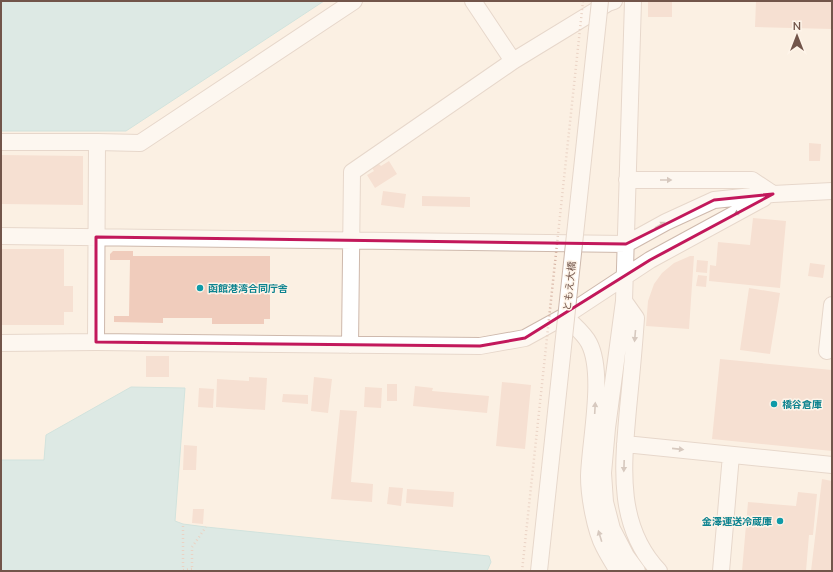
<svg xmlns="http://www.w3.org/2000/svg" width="833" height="572" viewBox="0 0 833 572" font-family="Mulish,'Noto Sans JP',sans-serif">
<rect width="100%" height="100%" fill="#fbf0e3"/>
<!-- water -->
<path fill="#b8e1e4" stroke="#9fd2d5" d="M 1,1 L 324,1 L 126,131 L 1,131 Z
M 131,387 L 185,388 L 175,521 L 183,524 L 206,527 L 489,556 L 491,562 L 487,571 L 1,571 L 1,460 L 44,460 L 46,435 Z"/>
<!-- building -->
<path fill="#f0ccbc" d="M 648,1 L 672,1 L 672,17 L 648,17 Z
M 756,1 L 832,1 L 832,29 L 755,27 Z
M 809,143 L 821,144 L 820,161 L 809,161 Z
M 1,155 L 83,156 L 83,205 L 1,204 Z
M 389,161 L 397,174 L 375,188 L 367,175 L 374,171 L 372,168 L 379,164 L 381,166 Z
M 383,191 L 406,194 L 404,208 L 381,205 Z
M 422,196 L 470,197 L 470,207 L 422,206 Z
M 753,218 L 786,221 L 780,288 L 709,281 L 710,265 L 716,266 L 718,242 L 750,245 Z
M 1,249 L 64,249 L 64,286 L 73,286 L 73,312 L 64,312 L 64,325 L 1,325 Z
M 113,251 L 133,251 L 133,256 L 270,256 L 270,319 L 264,319 L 264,324 L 212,324 L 212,318 L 163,318 L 163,323 L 114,322 L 114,316 L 129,316 L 130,260 L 110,260 L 110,254 Z
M 690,256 L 694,256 L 689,329 L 646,326 L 648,301 L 654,284 L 662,273 L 674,263 Z
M 697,260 L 708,261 L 707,273 L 696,272 Z
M 810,263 L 825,265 L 823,278 L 808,276 Z
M 698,275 L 707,276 L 706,287 L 696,286 Z
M 749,288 L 780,293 L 770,354 L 740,350 Z
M 146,356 L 169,356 L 169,377 L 146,377 Z
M 720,359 L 832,370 L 832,451 L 712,439 Z
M 249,377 L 267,378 L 265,410 L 216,407 L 217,379 L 249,381 Z
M 314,377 L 332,379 L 328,413 L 311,411 Z
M 502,382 L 531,385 L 525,449 L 496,446 Z
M 387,384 L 397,384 L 397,401 L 387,401 Z
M 415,386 L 433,388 L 432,391 L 489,396 L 487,413 L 413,406 Z
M 365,387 L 382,388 L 381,408 L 364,407 Z
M 199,388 L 214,389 L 213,408 L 198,407 Z
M 283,394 L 308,395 L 308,404 L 282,402 Z
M 340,410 L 357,411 L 351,482 L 373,484 L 372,502 L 331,499 Z
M 184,445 L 197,446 L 196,470 L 183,470 Z
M 822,479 L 832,481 L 832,571 L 811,571 Z
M 389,487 L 403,488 L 401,506 L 387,504 Z
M 407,489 L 454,492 L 453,507 L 406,503 Z
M 798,492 L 817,494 L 813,535 L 809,535 L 806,571 L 742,571 L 748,502 L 796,506 Z
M 193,509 L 204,509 L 203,524 L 192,523 Z"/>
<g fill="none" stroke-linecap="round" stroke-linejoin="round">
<defs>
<path id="minor" d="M 473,1 L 513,61
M 633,1 L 624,301 L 607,428 L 603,473 L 605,502 L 612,529 L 626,556 L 637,571
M 1,142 L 97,142
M 627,180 L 752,180 L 773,194
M 1,236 L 626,244 L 666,222 L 714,200 L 773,194 L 832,191
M 624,301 L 636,318 C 634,348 631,379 628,409 C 623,466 616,526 659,571
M 565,316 C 573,325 584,333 589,343 C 605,374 590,441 589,476 C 589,496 595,530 604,547 C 608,555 613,563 618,571
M 96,342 L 97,142 L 140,143 L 354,1
M 1,343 L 96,342 L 480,346 L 525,338 L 565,316 L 650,260 L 764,198
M 350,345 L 352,172 L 513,61 L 608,3 L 614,1
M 827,351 L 832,305
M 625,444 L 832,465
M 721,571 L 731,455"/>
</defs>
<!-- minor casing -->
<use href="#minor" stroke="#ceb9ad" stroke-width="18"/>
<!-- path -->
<path stroke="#d4af9f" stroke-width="2.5" stroke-dasharray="1 3" stroke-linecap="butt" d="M 183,570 L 192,569
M 183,571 L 183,524
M 192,571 L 192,547 L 206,527"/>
<!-- minor -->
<use href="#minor" stroke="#fff" stroke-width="16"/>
<defs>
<path id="minor-bridge" d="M 539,571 L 600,1"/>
</defs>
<!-- minor-bridge casing -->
<use href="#minor-bridge" stroke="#ceb9ad" stroke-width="18" stroke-linecap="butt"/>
<!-- path-bridge -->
<path stroke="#d4af9f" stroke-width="2.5" stroke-dasharray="1 3" stroke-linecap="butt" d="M 522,571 L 583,1"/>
<!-- minor-bridge -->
<use href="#minor-bridge" stroke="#fff" stroke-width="16"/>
</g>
<!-- one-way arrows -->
<defs><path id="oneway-solid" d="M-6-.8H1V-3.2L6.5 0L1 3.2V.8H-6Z"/></defs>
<g fill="#aa9992">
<use href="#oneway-solid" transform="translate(666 180)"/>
<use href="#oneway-solid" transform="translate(739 212) rotate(152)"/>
<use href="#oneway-solid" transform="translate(660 225) rotate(-29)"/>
<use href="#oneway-solid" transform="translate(635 336) rotate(95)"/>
<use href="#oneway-solid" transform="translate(595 408) rotate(-87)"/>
<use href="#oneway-solid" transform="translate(678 449) rotate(6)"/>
<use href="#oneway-solid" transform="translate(624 466) rotate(92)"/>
<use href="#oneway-solid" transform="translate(600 536) rotate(-107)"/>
</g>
<!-- marked area -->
<path d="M0 0H833V572H0ZM 773,194 L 650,260 L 525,338 L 480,346 L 96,342 L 96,237 L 626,244 L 714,200 Z" fill="#fbf0e3" fill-opacity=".55" fill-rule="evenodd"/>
<path fill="none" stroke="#c2185b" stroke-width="3" stroke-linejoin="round" d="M 773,194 L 650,260 L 525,338 L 480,346 L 96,342 L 96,237 L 626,244 L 714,200 Z"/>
<!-- markers -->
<g fill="#0f9aa8" stroke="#fef4e9" stroke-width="1.5">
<circle cx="200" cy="288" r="4"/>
<circle cx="774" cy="404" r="4"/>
<circle cx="780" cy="521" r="4"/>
</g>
<g text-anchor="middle" stroke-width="3" stroke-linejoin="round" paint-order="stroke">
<!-- street labels -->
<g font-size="10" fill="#72554a" stroke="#fef4e9">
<text transform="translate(569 286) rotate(-84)" y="4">ともえ大橋</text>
</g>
<!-- culture labels -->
<g font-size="10" font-weight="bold" fill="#0d838f" stroke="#fef4e9" text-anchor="start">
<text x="208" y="292">函館港湾合同庁舎</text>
<text x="782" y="408">橋谷倉庫</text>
<text x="772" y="525" text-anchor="end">金澤運送冷蔵庫</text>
</g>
</g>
<!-- border -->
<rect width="833" height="572" fill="none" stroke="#72554a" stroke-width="4"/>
<!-- north arrow -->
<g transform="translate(797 36)" stroke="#fef4e9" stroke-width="3" paint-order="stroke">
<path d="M0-3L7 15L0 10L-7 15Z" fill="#72554a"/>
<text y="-6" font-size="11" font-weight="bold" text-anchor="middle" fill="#72554a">N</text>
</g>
</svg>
